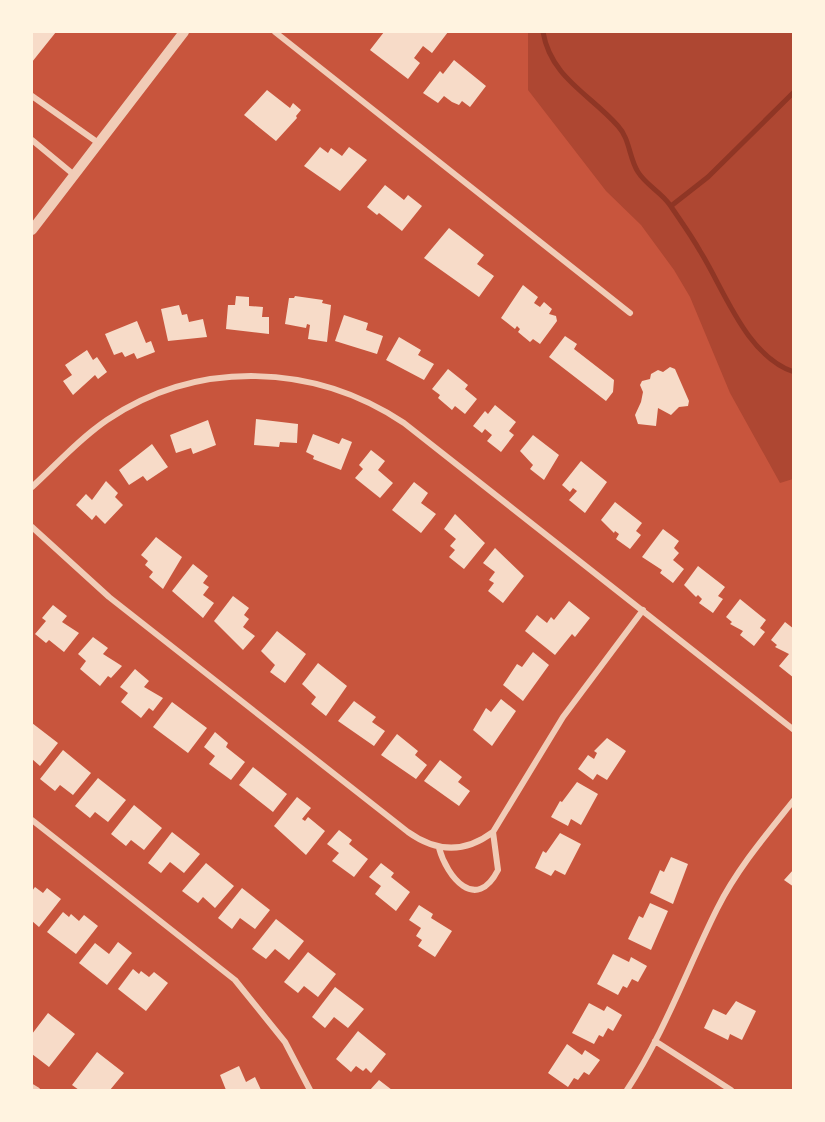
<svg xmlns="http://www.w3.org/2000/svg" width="825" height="1122" viewBox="0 0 825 1122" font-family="'Times New Roman',serif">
<rect width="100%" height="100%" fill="#c8553d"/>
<!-- green -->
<path fill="#ae4732" d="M 528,32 L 793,32 L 793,479 L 780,483 L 730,393 L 690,297 L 674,270 L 641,225 L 606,191 L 528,90 Z"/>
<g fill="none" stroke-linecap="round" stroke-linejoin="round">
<!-- stream -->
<path stroke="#8f3625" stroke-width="5" d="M 543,32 C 551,78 590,94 618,126 C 630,139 629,158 638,172 C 646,185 661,192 670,205 C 680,220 691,235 700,251 C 724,289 746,356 794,372
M 671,206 L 708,177 L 794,92"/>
</g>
<!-- building -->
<path fill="#f7dbc8" d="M 32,32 L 56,32 L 32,62 Z
M 384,32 L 448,32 L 432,53 L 423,46 L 414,58 L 420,63 L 408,79 L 370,50 Z
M 454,60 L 486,86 L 470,107 L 462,101 L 459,105 L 452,102 L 444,96 L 438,103 L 423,93 L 440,71 L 443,74 Z
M 267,90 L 290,108 L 293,103 L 301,110 L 296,116 L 297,118 L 276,141 L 244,115 Z
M 320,147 L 328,153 L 331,148 L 342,156 L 349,147 L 367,160 L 340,191 L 304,166 Z
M 385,185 L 404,200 L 408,195 L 422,206 L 402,231 L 379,213 L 377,215 L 367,207 Z
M 449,228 L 484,255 L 477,264 L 494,276 L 479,297 L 424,258 Z
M 523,285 L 538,297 L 534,303 L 540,307 L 544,302 L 552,309 L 549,314 L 556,316 L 557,321 L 540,344 L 533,339 L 530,342 L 518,332 L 520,329 L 517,326 L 515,329 L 501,318 Z
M 236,296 L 249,297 L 249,306 L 263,307 L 262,317 L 269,317 L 269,334 L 226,329 L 228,305 L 235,305 Z
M 295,296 L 323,300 L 322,303 L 331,305 L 327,342 L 308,339 L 310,325 L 307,324 L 306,328 L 285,324 L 289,298 L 294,298 Z
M 179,305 L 182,315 L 187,314 L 189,322 L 203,319 L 207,337 L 168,341 L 161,309 Z
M 344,315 L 368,323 L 366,330 L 383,336 L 377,354 L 335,341 Z
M 137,321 L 146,343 L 151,341 L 155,352 L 137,359 L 134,353 L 125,357 L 122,352 L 114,355 L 105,334 Z
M 565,336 L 577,344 L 574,349 L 614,380 L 613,392 L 606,401 L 549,357 Z
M 399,337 L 421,350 L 418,355 L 434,364 L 424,380 L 386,360 Z
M 87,350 L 93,360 L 97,357 L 107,372 L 98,379 L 95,375 L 73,395 L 63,381 L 72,375 L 65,365 Z
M 670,367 L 675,369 L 689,401 L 688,406 L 679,407 L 671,415 L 658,408 L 656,426 L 638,424 L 635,415 L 641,402 L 643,392 L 640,385 L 642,381 L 650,379 L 651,374 L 658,370 L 663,372 Z
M 448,369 L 468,385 L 465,389 L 477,399 L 465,414 L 455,406 L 452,410 L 438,398 L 440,395 L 432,389 Z
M 495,405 L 516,422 L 509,431 L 514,435 L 501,452 L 487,441 L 492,435 L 485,429 L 482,433 L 473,426 L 485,411 L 488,414 Z
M 256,419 L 298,424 L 297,443 L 280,442 L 279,447 L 254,445 Z
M 208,420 L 216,445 L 193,454 L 191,448 L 176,453 L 170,435 Z
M 313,434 L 339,444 L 342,438 L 352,442 L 341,470 L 313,459 L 314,456 L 306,452 Z
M 533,435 L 559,455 L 544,480 L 530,469 L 533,465 L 520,451 Z
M 152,444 L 168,467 L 147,481 L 143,476 L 129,485 L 119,470 Z
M 371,450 L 385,461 L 378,470 L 393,483 L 380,498 L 355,478 L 363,469 L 359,465 Z
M 581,461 L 607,482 L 585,513 L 569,500 L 577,491 L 573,488 L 570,492 L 562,485 Z
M 106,481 L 118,493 L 115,497 L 123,505 L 105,524 L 96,515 L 92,520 L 76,505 L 86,494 L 92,500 Z
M 414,482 L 428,493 L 421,503 L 436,514 L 421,533 L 392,510 Z
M 615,502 L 642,523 L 636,531 L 641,535 L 630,549 L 616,539 L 619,534 L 615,531 L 614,533 L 601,520 Z
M 455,514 L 485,543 L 464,569 L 449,557 L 455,550 L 450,546 L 456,539 L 444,529 Z
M 663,529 L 679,541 L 674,548 L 679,553 L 673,560 L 684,569 L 673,583 L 660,573 L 662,570 L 642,557 Z
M 156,537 L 182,557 L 163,589 L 149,577 L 153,572 L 145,565 L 148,561 L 141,555 Z
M 495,548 L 524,576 L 503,603 L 488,591 L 494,583 L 489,580 L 495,572 L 483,563 Z
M 193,564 L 208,576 L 203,583 L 209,587 L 203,595 L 214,603 L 203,618 L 172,591 Z
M 698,566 L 725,587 L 718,596 L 723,599 L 713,613 L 699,603 L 702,599 L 698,595 L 696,597 L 684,585 Z
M 233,596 L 249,608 L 244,615 L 249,619 L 243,627 L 255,636 L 243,650 L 214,621 Z
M 740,599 L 766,620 L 760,628 L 765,632 L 754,646 L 740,635 L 743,631 L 730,624 L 732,622 L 726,617 Z
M 569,601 L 590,618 L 575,637 L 572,634 L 555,655 L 525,631 L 537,615 L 547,623 L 551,617 L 554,620 Z
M 53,605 L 67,616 L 62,622 L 79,633 L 64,652 L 49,640 L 46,643 L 35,634 L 46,621 L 42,618 Z
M 785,622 L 794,629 L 794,678 L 779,666 L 789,654 L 775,647 L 777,645 L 771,640 Z
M 277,631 L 306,654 L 285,683 L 270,672 L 275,665 L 261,651 Z
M 93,637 L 108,648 L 103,654 L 122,666 L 111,678 L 108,676 L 100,686 L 80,669 L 86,661 L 78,654 Z
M 533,652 L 549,665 L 523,701 L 503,685 L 517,664 L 522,667 Z
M 318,663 L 347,686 L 326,716 L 311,704 L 316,697 L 302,684 Z
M 135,669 L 149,681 L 144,687 L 163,698 L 153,711 L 149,708 L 141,718 L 121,702 L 128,693 L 120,687 Z
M 501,699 L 516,711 L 492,746 L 473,730 L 486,708 L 491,712 Z
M 354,701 L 376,717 L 372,722 L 385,731 L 374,746 L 338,721 Z
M 172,702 L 207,728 L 188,753 L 153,727 Z
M 32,723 L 58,743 L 40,766 L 32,759 Z
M 215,732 L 228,743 L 226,747 L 245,762 L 231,780 L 209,764 L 215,756 L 204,747 Z
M 397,734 L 418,751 L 415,755 L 427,765 L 416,779 L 381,755 Z
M 607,738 L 626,751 L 607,780 L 597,774 L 593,780 L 578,769 L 588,755 L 594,759 L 597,753 L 594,751 Z
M 63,750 L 91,773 L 73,795 L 60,785 L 55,791 L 40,779 Z
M 440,760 L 462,777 L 458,782 L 470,791 L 459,806 L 424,781 Z
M 253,767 L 287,794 L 273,812 L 239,785 Z
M 98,778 L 126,800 L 108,822 L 95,812 L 90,818 L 75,806 Z
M 577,782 L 598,794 L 581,825 L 571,819 L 568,826 L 551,817 L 560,801 L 562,802 Z
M 297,797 L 311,808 L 302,819 L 305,821 L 308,817 L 325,831 L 306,855 L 274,826 Z
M 134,805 L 162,828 L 144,850 L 131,840 L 126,846 L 111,834 Z
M 339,830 L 352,840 L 349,844 L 368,859 L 354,877 L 332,861 L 339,853 L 327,844 Z
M 172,832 L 200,854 L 184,873 L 170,862 L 161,873 L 148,863 Z
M 560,833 L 581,844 L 565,875 L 555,870 L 551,876 L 535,868 L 543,851 L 546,853 Z
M 671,857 L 688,864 L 673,904 L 650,893 L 660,870 L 664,872 Z
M 206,863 L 234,886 L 215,908 L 203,897 L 198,903 L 182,891 Z
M 381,863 L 394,873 L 391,877 L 410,892 L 396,911 L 375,894 L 381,886 L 369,877 Z
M 794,869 L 794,887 L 784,880 Z
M 35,887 L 43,893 L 47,888 L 61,899 L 39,927 L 32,921 L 32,891 Z
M 242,888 L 270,910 L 255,929 L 240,918 L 232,929 L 218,918 Z
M 650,903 L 668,911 L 651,950 L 628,939 L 639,916 L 643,918 Z
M 419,905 L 433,914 L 431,918 L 452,931 L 435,957 L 418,946 L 422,940 L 416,936 L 421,928 L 409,920 Z
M 63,912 L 69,917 L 71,914 L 79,921 L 84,915 L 98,926 L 76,954 L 47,932 Z
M 276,919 L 304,941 L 289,960 L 275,949 L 266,959 L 252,949 Z
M 118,942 L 132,953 L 107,985 L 79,963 L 95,943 L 109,954 Z
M 308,952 L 336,974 L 318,997 L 304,986 L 298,993 L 284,982 Z
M 613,954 L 629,962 L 631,957 L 647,966 L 638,982 L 632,979 L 627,988 L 623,986 L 618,995 L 597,984 Z
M 133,969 L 139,974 L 141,971 L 149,977 L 154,972 L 168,983 L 146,1011 L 118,989 Z
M 335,987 L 364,1009 L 348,1028 L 334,1017 L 325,1028 L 312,1017 Z
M 736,1001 L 756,1011 L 742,1040 L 730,1034 L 728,1040 L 704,1028 L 713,1009 L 726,1015 Z
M 589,1003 L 604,1011 L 607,1006 L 622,1015 L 613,1031 L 608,1028 L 603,1037 L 599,1035 L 594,1044 L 572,1033 Z
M 48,1013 L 75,1034 L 49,1067 L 32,1054 L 32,1034 Z
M 358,1031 L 386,1054 L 371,1073 L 366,1068 L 363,1071 L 356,1066 L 351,1072 L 336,1059 Z
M 567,1044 L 582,1055 L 585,1050 L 600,1060 L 589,1075 L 584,1072 L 578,1080 L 574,1078 L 568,1087 L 548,1073 Z
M 97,1052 L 124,1073 L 110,1090 L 79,1090 L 72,1085 Z
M 239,1066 L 246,1082 L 255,1077 L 261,1090 L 226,1090 L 220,1075 Z
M 379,1080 L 392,1090 L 370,1090 Z"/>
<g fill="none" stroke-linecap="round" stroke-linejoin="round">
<!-- minor -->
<path stroke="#f1ccb7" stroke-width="6" d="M 275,32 L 630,313
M 32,96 L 97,142
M 32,140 L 73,174
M 32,487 C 56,465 79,439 107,420 C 198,359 314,363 404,423 L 794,730
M 32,527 L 109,597 L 408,832 C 436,852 464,854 493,832 L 563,717 L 643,610
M 32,820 L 235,980 L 285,1042 L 310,1090
M 439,848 C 447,877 476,913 498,870 L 493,832
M 655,1041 L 731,1090
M 32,1087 L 37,1090
M 627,1090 C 664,1034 687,969 717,909 C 737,869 766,835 794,800"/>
<!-- tertiary -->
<path stroke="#f1ccb7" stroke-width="10" d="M 32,230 L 184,32"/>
</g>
<!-- border -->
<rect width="825" height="1122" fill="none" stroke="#fff3e0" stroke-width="66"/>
</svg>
